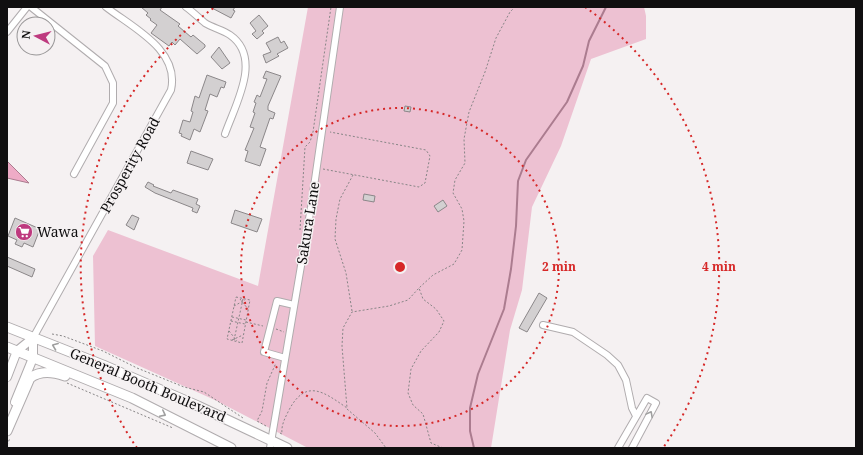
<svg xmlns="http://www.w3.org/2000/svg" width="863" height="455" viewBox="0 0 863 455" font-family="'Noto Serif',serif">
<rect width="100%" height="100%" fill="#f5f1f2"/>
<!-- green -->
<path fill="#edc1d2" d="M 308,7 L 644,7 L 646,16 L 646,39 L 591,59 L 561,146 L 532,207 L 522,290 L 510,330 L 491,448 L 308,448 L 217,401 L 95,346 L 93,256 L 108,230 L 258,286 Z"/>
<!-- water -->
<path fill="#eeabc6" stroke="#ab7c8f" d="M 7,161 L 29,183 L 7,178 Z"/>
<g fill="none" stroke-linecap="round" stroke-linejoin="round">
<!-- stream -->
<path stroke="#ab7c8f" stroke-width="2" d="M 474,448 L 470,431 L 470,408 L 478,374 L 504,309 L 511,269 L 516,226 L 518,181 L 526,160 L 567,102 L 583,66 L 589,41 L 606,7"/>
</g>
<!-- building -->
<path fill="#d3d0d1" stroke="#8b8789" d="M 141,7 L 162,7 L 160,10 L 180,24 L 178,26 L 191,37 L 193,35 L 205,45 L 205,47 L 197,54 L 180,39 L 175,45 L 172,42 L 169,46 L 151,33 L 157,25 L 150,20 L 151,19 L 146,15 L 148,13 Z
M 210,7 L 235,7 L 233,10 L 235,11 L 231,18 Z
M 259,15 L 268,26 L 262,31 L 264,33 L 257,39 L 252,34 L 256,31 L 250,23 Z
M 278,37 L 281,43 L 284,41 L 288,48 L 277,54 L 279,56 L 266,63 L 263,55 L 271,52 L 266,43 Z
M 219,47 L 230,63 L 222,69 L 211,57 Z
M 266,71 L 281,76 L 268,106 L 268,110 L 275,113 L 273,119 L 270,118 L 260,147 L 266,149 L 260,166 L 245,161 L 248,151 L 245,150 L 254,128 L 250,127 L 255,113 L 253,112 L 256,103 L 254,102 L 257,95 L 260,97 L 267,79 L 263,78 Z
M 207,75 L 226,82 L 224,88 L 221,87 L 217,97 L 210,94 L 205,110 L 208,111 L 200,132 L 194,129 L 190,140 L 181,136 L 182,134 L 179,133 L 183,120 L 190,122 L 193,112 L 191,111 L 195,96 L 199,98 Z
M 405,106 L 411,107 L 410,112 L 404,111 Z
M 191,151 L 213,159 L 208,170 L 187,163 Z
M 148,182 L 154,185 L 153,186 L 171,193 L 173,190 L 198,199 L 196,204 L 200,206 L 197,213 L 192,211 L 193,208 L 155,193 L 145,187 Z
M 364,194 L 375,196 L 374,202 L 363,200 Z
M 443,200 L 447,206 L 438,212 L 434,206 Z
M 235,210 L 262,219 L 257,232 L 231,223 Z
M 132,215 L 139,218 L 134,230 L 126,225 Z
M 15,218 L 40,229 L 33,247 L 24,243 L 22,247 L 15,244 L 17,240 L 8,236 Z
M 7,257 L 35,269 L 32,277 L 7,266 Z
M 539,293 L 547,298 L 527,332 L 519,328 Z"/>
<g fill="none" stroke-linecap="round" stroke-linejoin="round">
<defs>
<path id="minor" d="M 31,7 L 105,66 L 113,83 L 113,103 L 74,174
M 186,7 C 193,12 199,18 205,23 C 213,28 223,30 230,35 C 263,58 235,105 225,134
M 7,32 L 27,7
M 543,325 L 573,332 L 607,355 L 618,365 L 626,380 L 632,408 L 636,416
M 33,338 L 171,90 C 180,50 133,28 106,7
M 285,358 L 264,352 L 277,301 L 294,305
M 270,448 L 311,207 L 340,7
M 618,448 L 647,398 L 656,403 L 632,448"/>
<path id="major" d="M 7,377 L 17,351 L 33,338
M 15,402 L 33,358 L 33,338"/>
<path id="highway" d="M 7,327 L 103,365 L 198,406 L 287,448
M 7,347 L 132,398 L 231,448
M 7,431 L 30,378 C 41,370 53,372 65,376"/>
</defs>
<!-- minor casing -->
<use href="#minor" stroke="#b0acae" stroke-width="8"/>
<!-- major casing -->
<use href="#major" stroke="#b0acae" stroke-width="10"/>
<!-- highway casing -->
<use href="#highway" stroke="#b0acae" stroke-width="11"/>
<!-- path -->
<path stroke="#878586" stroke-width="1" stroke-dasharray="2 2" stroke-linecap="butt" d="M 323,169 L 419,187 L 425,183 L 430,156 L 426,150 L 330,132
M 300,230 L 305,147 L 310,142 L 313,132 L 331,7
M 236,297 L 250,300 L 242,343 L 227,339 Z
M 240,299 L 248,309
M 234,306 L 245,300
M 352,311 L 346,273 L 335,239 L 336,219 L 340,199 L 353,175
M 232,317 L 246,320
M 231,321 L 245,324
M 246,322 L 263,326
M 276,329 L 284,332
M 229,331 L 237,341
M 52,334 L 63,336 L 103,351 L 137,368 L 184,387 L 204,392 L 243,418
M 232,340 L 243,335
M 234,340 L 243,299
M 67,383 L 173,428
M 347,409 L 375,433 L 386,448
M 266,426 L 257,421 L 262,411 L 267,383 L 276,363
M 280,433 L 282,434 C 281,425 285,418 289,410 C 306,378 324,392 347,408 L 342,346 L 343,328 L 352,312 L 389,306 L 408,300 L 419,288
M 7,445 L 10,438
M 443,448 L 431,443 L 423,414 L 413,405 L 408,393 L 411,369 L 421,351 L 439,332 L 444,321 L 436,309 L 423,299 L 419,288 L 433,275 L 454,264 L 462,250 L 464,221 L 462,209 L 453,193 L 455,180 L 465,163 L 464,139 L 469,112 L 485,72 L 496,38 L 510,12 L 515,7"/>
<!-- minor -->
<use href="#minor" stroke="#fff" stroke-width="6"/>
<!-- major -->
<use href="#major" stroke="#fff" stroke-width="8"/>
<!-- highway -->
<use href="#highway" stroke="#fff" stroke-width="9"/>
</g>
<!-- one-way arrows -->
<defs><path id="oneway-chevron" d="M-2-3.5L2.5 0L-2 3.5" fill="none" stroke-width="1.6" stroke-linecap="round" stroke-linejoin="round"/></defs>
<g stroke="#9f9f9f">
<use href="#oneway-chevron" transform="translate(55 346) rotate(-159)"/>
<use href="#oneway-chevron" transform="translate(163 414) rotate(27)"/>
<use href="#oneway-chevron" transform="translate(650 414) rotate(-62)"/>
</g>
<!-- distance rings -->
<g fill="none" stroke="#d62828" stroke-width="2" stroke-dasharray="2 4">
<circle cx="400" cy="267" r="159"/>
<path d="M137 448A319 319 0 0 1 215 7M585 7A319 319 0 0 1 663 448"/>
</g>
<!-- icons -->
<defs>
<symbol id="supermarket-disc" viewBox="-11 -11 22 22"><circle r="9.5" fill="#be3a7f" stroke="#f5f1f2"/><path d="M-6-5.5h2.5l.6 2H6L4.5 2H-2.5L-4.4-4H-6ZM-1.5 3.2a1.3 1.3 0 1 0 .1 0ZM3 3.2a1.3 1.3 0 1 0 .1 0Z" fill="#fff"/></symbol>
</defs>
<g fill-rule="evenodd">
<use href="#supermarket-disc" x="14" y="222" width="20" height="20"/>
</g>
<g text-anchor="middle" stroke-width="3" stroke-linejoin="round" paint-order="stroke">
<!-- street labels -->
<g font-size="14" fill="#100f10" stroke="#f5f1f2">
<text transform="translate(130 165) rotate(-61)" y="5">Prosperity Road</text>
<text transform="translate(308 223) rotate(-81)" y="5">Sakura Lane</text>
<text transform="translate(148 385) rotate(23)" y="5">General Booth Boulevard</text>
</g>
<!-- poi labels -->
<g font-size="14" fill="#100f10" stroke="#f5f1f2" text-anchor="start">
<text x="37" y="237">Wawa</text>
</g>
</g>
<circle cx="400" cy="267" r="6" fill="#d62828" stroke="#f5f1f2" stroke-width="2"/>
<g font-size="12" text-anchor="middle" font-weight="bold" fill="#d62828" stroke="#f5f1f2" stroke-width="3" stroke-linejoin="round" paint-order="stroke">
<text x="559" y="271">2 min</text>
<text x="719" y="271">4 min</text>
</g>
<!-- border -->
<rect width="863" height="455" fill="none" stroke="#100f10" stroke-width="16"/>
<!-- north arrow -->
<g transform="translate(36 36) rotate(277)"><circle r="19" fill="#f5f1f2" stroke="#999798"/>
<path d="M0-3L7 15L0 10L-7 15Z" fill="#be3a7f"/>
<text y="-6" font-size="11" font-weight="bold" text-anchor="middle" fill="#100f10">N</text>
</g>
</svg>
